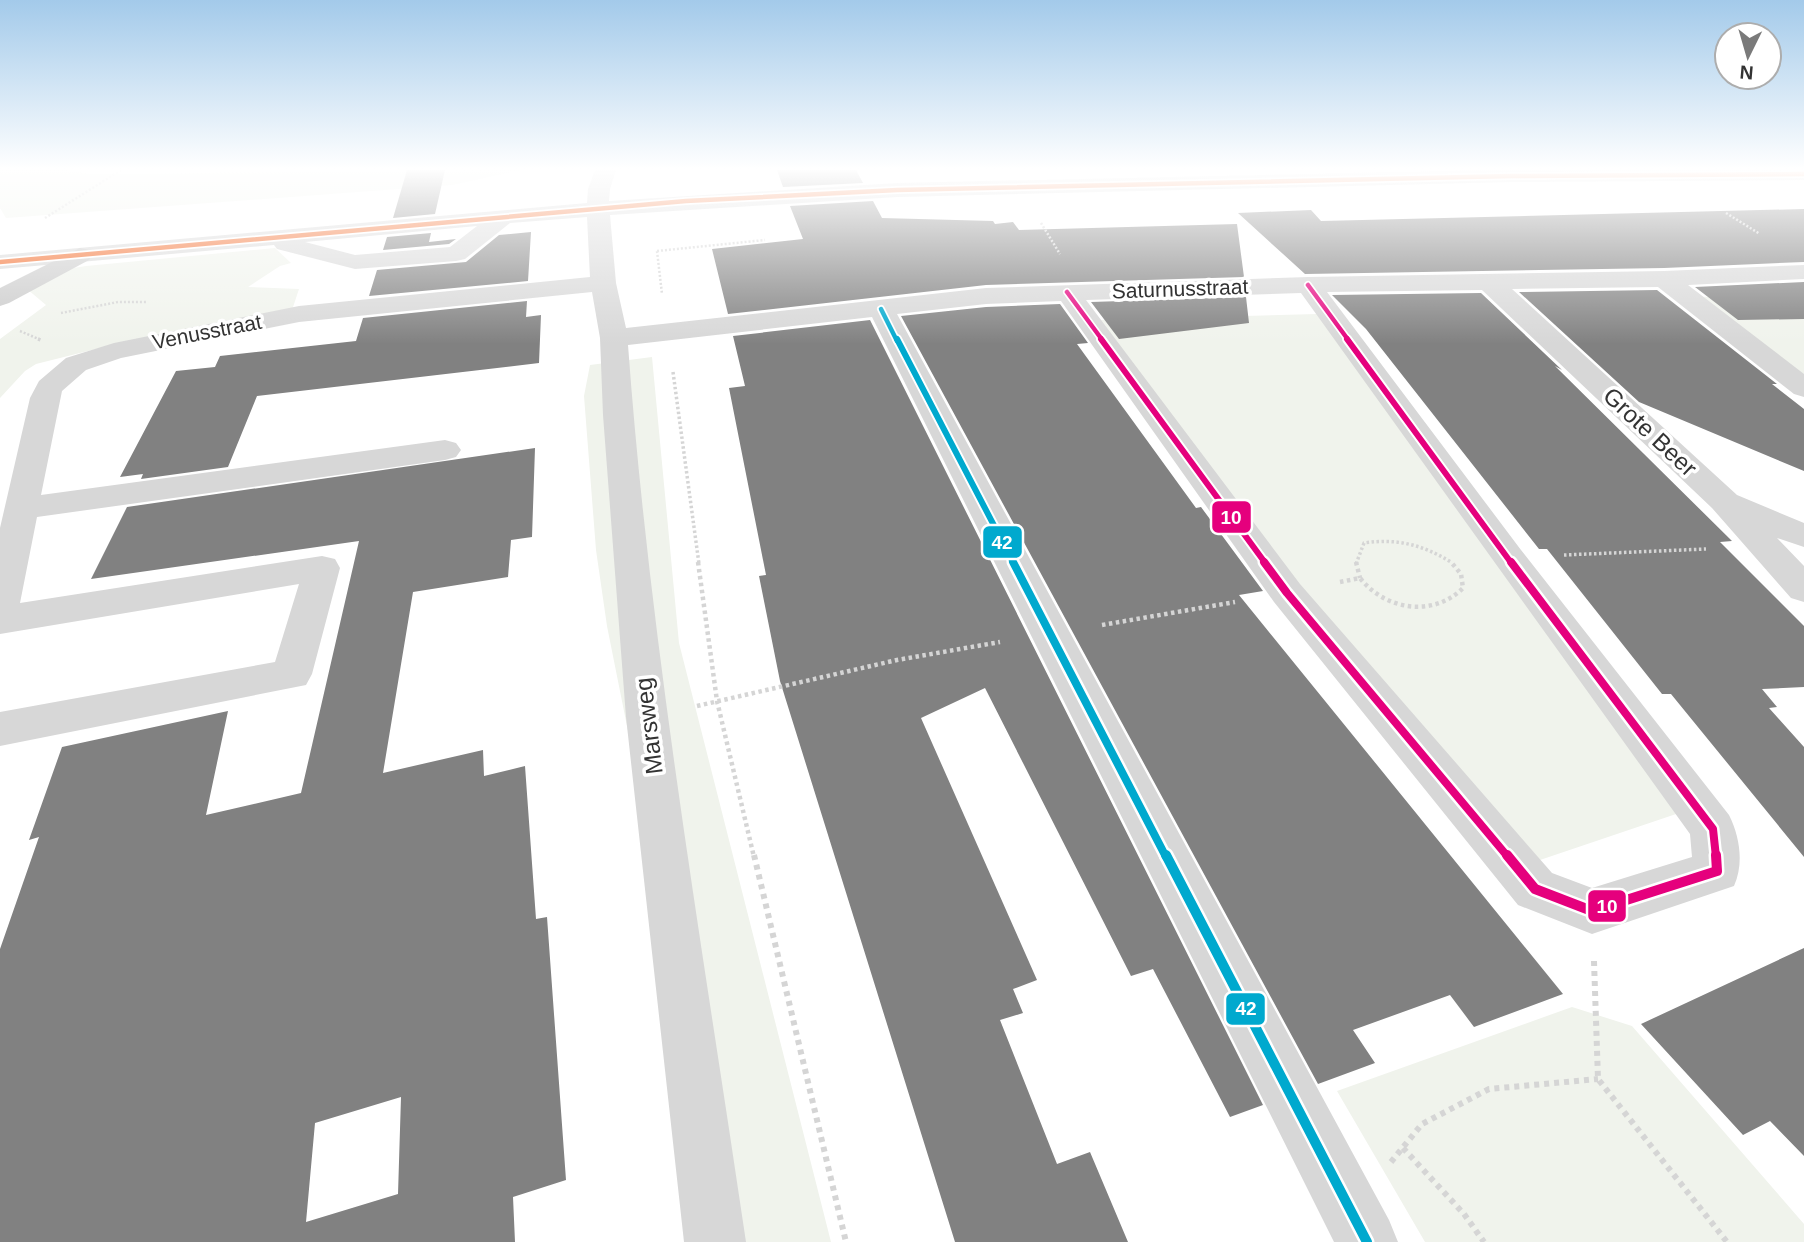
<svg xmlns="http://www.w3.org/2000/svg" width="1804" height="1242" viewBox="0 0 1804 1242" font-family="Helvetica,sans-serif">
<rect width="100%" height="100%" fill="#fff"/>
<!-- green -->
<path fill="#f0f3ec" d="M 0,170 L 68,170 L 90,174 L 521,170 L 452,185 L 6,218 L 0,208 Z
M 275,248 L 291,263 L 280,266 L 248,287 L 299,289 L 292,310 L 120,343 L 36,364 L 25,371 L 0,398 L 0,339 L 46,305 L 27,289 L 61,270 L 86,266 Z
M 1804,294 L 1804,380 L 1697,297 Z
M 1317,314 L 1682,812 L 1540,860 L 1310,599 L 1100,320 Z
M 652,357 L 679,643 L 831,1242 L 730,1242 L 607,626 L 596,550 L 584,396 L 590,365 Z
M 1572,1007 L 1632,1026 L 1804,1224 L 1804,1242 L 1425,1242 L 1337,1091 Z"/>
<!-- building -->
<path fill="#818181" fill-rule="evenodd" d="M 407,170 L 445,170 L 435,214 L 393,218 Z
M 777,170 L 856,170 L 863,183 L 783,187 Z
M 873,201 L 882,218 L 993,221 L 995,224 L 1013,222 L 1019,230 L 1237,224 L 1244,277 L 986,285 L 728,314 L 712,249 L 803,239 L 790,206 Z
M 1804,209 L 1804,262 L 1664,268 L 1305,274 L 1238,213 L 1311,210 L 1321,221 Z
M 531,232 L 528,281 L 369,296 L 377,270 L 466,262 L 499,235 Z
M 431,233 L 429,242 L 456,239 L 449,244 L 383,250 L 387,237 Z
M 1804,282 L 1804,319 L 1738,320 L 1695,287 Z
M 1657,290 L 1777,384 L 1772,384 L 1804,409 L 1804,471 L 1639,402 L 1519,292 Z
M 1481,293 L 1562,370 L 1555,366 L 1732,541 L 1720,542 L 1804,626 L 1804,687 L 1762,689 L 1777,707 L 1769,708 L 1804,747 L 1804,857 L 1671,694 L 1662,694 L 1547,549 L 1539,549 L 1366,329 L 1332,295 Z
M 1246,297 L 1249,323 L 1119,339 L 1091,302 Z
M 527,301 L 526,317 L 541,315 L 539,363 L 257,396 L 228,467 L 141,479 L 143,474 L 120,477 L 176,371 L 215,367 L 220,356 L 356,341 L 363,318 Z
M 1060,304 L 1088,343 L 1077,344 L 1196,508 L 1201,507 L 1263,591 L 1239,595 L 1563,994 L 1474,1027 L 1450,995 L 1353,1030 L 1375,1063 L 1318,1084 L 901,316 L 986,307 Z
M 870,320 L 1263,1105 L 1230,1117 L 1153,969 L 1131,976 L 985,688 L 921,718 L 1037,980 L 1013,989 L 1023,1013 L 1000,1020 L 1057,1164 L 1090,1152 L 1128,1242 L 955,1242 L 780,681 L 759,576 L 766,575 L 729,388 L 745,386 L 733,336 Z
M 535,448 L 532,537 L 511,540 L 508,577 L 413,592 L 383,773 L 483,750 L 484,776 L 525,766 L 536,919 L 547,917 L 566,1180 L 513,1197 L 515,1242 L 0,1242 L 0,949 L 39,837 L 29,840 L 62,747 L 228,711 L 206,815 L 301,793 L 359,541 L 91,579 L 127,507 ZM 401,1097 L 398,1194 L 306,1222 L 315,1123 Z
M 1804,948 L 1804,1156 L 1770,1121 L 1743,1135 L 1641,1024 Z"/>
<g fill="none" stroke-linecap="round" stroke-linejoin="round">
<!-- path-far3 -->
<path stroke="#d5d5d5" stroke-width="2.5" stroke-dasharray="2 2" stroke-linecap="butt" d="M 1726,213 L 1760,234
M 45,218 L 121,170
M 1041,223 L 1060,254
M 657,251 L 765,240
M 657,251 L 662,294
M 61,313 L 118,302 L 146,302
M 20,331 L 41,340"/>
<!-- path-far2 -->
<path stroke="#d5d5d5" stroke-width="3.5" stroke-dasharray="2.5 2.5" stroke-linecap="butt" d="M 38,339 L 41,340
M 673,372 L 699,564
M 1564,555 L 1706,549
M 1356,564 L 1364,543 C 1397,538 1423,545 1451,562"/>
<!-- path-far1 -->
<path stroke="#d5d5d5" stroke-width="4.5" stroke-dasharray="3.5 3.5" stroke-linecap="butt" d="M 698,562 L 717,701 L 754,857
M 1356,562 L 1360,578
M 1340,582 L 1360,578 C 1385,610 1433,618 1463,588 L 1461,574 L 1451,562
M 1102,625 L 1235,602
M 697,706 L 897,660 L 1000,642"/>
<!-- path -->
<path stroke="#d5d5d5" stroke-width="6" stroke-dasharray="5 5" stroke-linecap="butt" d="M 754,855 L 846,1242
M 1594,961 L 1598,1079 L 1727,1242
M 1403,1148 L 1464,1214 L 1484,1242
M 1391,1162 L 1422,1124 L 1489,1089 L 1598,1079"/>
<!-- minor -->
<path fill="#d7d7d7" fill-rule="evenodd" d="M 595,170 L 616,170 L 610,189 L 609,201 L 897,183 L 1489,170 L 1804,170 L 1804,180 L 1511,182 L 897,197 L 610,215 L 616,283 L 626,328 L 986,288 L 1308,277 L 1664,271 L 1804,265 L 1804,279 L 1688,285 L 1804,374 L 1804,397 L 1794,394 L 1658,287 L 1512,289 L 1737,495 L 1804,523 L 1804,547 L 1777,538 L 1804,566 L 1804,602 L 1791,598 L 1712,508 L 1482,290 L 1327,292 L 1521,550 L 1729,815 C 1740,837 1744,864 1734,886 L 1592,934 L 1518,905 L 1274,602 L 1061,301 L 986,304 L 897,314 L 1389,1220 L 1398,1242 L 1334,1242 L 872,317 L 628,345 C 650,645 702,944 746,1242 L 684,1242 L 626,717 L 603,415 L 600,338 L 592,292 L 299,322 L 121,358 L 86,370 L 62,391 L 41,495 L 445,440 L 456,443 L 461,450 L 456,457 L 445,460 L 37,517 L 20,603 L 322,556 L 335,559 L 340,568 L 312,674 L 306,685 L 0,746 L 0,712 L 275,662 L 299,584 L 0,634 L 0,528 L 30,398 L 39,381 L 66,358 L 114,343 L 299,306 L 590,277 L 587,217 L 510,223 L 465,259 L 456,261 L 355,269 L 277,249 L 274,245 L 0,269 L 0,255 L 587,203 L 588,189 ZM 477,226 L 450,247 L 355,255 L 305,242 ZM 1301,293 L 1690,834 L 1692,857 L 1592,888 L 1552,873 L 1300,584 L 1086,300 Z"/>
<!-- major -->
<path fill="#cacaca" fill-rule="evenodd" d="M 80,248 L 89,250 L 92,255 L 89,260 L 9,303 L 0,306 L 0,288 Z"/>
<defs>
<path id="bus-1" d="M 0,262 L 686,201 L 897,190 L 1511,176 L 1804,174"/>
<path id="bus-2-far3" d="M 1308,285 L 1349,341
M 1067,292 L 1103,341"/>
<path id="bus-2-far2" d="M 1101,339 L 1266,564
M 1347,339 L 1512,564"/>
<path id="bus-2-far1" d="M 1264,562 L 1287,593 L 1508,857
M 1511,562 L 1713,829 L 1716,857"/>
<path id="bus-2" d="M 1507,855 L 1535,889 L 1592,911 L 1717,871 L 1716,855"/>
<path id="bus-3-far3" d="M 881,309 L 897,341"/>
<path id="bus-3-far2" d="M 897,339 L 1014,564"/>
<path id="bus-3-far1" d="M 1013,562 L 1166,857"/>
<path id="bus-3" d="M 1166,855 L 1367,1242"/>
</defs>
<!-- bus-1 casing -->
<use href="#bus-1" stroke="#fff" stroke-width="8"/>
<!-- bus-2-far3 casing -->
<use href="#bus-2-far3" stroke="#fff" stroke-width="8"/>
<!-- bus-2-far2 casing -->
<use href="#bus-2-far2" stroke="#fff" stroke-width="10"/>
<!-- bus-2-far1 casing -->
<use href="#bus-2-far1" stroke="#fff" stroke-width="13"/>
<!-- bus-2 casing -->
<use href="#bus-2" stroke="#fff" stroke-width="15"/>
<!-- bus-3-far3 casing -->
<use href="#bus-3-far3" stroke="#fff" stroke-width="8"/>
<!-- bus-3-far2 casing -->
<use href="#bus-3-far2" stroke="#fff" stroke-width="10"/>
<!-- bus-3-far1 casing -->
<use href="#bus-3-far1" stroke="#fff" stroke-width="13"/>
<!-- bus-3 casing -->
<use href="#bus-3" stroke="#fff" stroke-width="15"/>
<!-- bus-1 -->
<use href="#bus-1" stroke="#f26522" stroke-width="4.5"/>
<!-- bus-2-far3 -->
<use href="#bus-2-far3" stroke="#e5007d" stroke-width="4.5"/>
<!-- bus-2-far2 -->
<use href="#bus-2-far2" stroke="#e5007d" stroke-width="6"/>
<!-- bus-2-far1 -->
<use href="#bus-2-far1" stroke="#e5007d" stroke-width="8"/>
<!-- bus-2 -->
<use href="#bus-2" stroke="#e5007d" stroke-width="10"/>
<!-- bus-3-far3 -->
<use href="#bus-3-far3" stroke="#00a9ce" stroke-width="4.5"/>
<!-- bus-3-far2 -->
<use href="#bus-3-far2" stroke="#00a9ce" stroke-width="6"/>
<!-- bus-3-far1 -->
<use href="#bus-3-far1" stroke="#00a9ce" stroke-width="8"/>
<!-- bus-3 -->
<use href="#bus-3" stroke="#00a9ce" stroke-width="10"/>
</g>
<!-- sky -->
<linearGradient id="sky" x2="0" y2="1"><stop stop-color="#a3caea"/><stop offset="0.49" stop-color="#fff"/><stop offset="1" stop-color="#fff" stop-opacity="0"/></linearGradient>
<rect width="1804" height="344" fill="url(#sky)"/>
<g text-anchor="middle" stroke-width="7" stroke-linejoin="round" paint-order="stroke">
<!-- far-street labels -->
<g font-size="21" fill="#333" stroke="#fff">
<text transform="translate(1180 289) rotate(-2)" y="7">Saturnusstraat</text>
<text transform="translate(207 332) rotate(-11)" y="7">Venusstraat</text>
</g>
<!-- street labels -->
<g font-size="24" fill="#333" stroke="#fff">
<text transform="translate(1650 432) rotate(43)" y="8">Grote Beer</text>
<text transform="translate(649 726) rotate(-97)" y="8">Marsweg</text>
</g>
</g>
<g stroke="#fff" stroke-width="2.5">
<rect x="1211" y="500" width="41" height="34" rx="7" fill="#e5007d"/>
<rect x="982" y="525" width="41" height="34" rx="7" fill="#00a9ce"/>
<rect x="1587" y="889" width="40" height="34" rx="7" fill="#e5007d"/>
<rect x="1225" y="992" width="41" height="34" rx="7" fill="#00a9ce"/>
</g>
<g font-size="19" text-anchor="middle" font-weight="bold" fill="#fff">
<text x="1231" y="524">10</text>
<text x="1002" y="549">42</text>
<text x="1607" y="913">10</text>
<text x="1246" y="1015">42</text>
</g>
<!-- north arrow -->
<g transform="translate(1748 56) rotate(185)"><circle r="33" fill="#ffffff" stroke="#adadad" stroke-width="2"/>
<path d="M0-5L12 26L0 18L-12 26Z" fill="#7a7a7a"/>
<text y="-10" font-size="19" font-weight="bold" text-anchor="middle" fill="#333333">N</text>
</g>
</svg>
